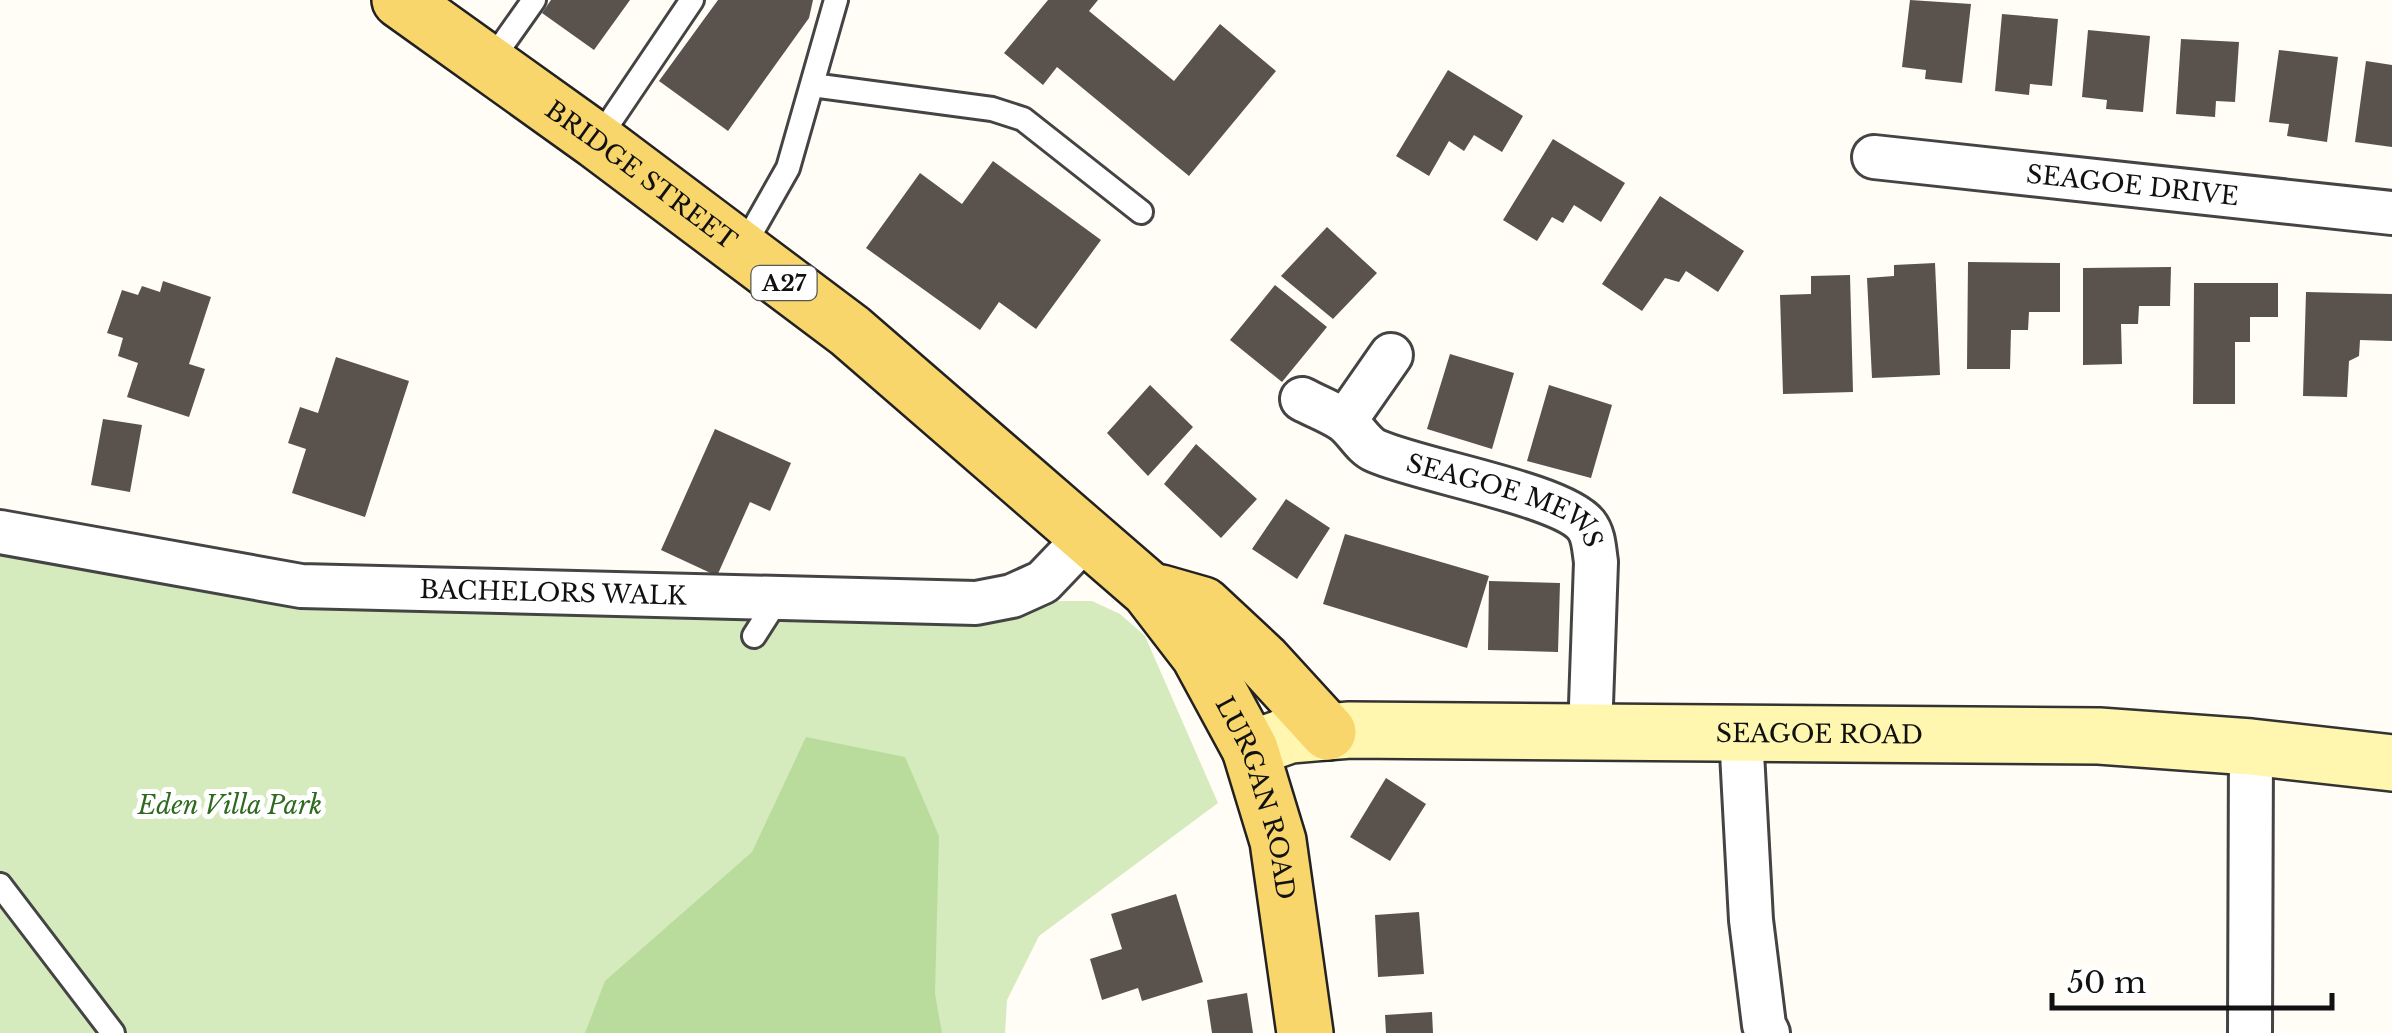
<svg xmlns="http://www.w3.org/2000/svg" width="2392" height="1033" viewBox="0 0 2392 1033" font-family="'Libre Baskerville',serif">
<rect width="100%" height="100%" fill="#fffdf5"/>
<!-- green -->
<path fill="#d5ebbd" d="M 0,532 L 301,586 L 1008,607 L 1056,601 L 1092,601 L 1120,614 L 1145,636 L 1218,803 L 1039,936 L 1007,1000 L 1005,1033 L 0,1033 Z"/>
<!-- forest -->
<path fill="#b9dc9c" d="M 806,737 L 905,757 L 939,836 L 935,994 L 942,1033 L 585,1033 L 605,981 L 752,852 Z"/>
<!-- building -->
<path fill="#5a524d" d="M 551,0 L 630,0 L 594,50 L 542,13 Z
M 718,0 L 813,0 L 809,18 L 728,131 L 659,81 Z
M 1048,0 L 1098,0 L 1089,11 L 1174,81 L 1220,24 L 1276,71 L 1189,176 L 1057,67 L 1043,85 L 1004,53 Z
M 1910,0 L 1971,4 L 1962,83 L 1925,79 L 1926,70 L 1902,67 Z
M 2002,14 L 2058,19 L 2052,86 L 2030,84 L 2029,95 L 1995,91 Z
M 2088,30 L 2150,36 L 2143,112 L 2106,109 L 2107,100 L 2082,97 Z
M 2181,39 L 2239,42 L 2235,102 L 2216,101 L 2215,117 L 2176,114 Z
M 2279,50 L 2338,57 L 2327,142 L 2287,136 L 2289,124 L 2269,122 Z
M 2366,61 L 2392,65 L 2392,147 L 2355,142 Z
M 1448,70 L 1523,116 L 1502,152 L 1474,135 L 1464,151 L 1449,141 L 1429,176 L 1396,156 Z
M 1553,139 L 1625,183 L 1601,222 L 1574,205 L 1563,223 L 1552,217 L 1537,241 L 1503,220 Z
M 993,161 L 1101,240 L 1036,329 L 999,302 L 980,330 L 866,248 L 920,173 L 962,204 Z
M 1660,196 L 1744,251 L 1718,292 L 1686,271 L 1679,282 L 1665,278 L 1642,311 L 1602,284 Z
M 1327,227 L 1377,273 L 1333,319 L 1281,276 Z
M 1968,262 L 2060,263 L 2060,312 L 2029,312 L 2028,330 L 2011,330 L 2010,369 L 1967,369 Z
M 1935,263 L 1940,375 L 1872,378 L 1867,278 L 1894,276 L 1894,265 Z
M 2171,267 L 2170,306 L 2139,306 L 2138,324 L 2121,324 L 2122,364 L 2083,365 L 2083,268 Z
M 1850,275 L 1853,392 L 1783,394 L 1780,295 L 1811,294 L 1811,276 Z
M 163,281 L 211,297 L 189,364 L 205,369 L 189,417 L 127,397 L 138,363 L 118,356 L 123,338 L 107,333 L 122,290 L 138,295 L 142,286 L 160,292 Z
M 2194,283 L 2278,283 L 2278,317 L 2250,317 L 2250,342 L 2235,342 L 2235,404 L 2193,404 Z
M 1275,285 L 1327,327 L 1282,382 L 1230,340 Z
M 2306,292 L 2392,294 L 2392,341 L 2360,340 L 2359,356 L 2349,361 L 2347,397 L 2303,396 Z
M 1450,354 L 1514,373 L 1492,449 L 1427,429 Z
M 336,357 L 409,381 L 365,517 L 292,493 L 306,449 L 288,443 L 300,407 L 318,413 Z
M 1150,385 L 1193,427 L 1148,476 L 1107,433 Z
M 1549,385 L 1612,405 L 1591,478 L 1527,461 Z
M 103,419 L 142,425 L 130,492 L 91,485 Z
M 715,429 L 791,463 L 770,511 L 750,502 L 717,576 L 661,550 Z
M 1196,444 L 1257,499 L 1221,538 L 1164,484 Z
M 1286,499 L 1330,528 L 1297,579 L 1252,549 Z
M 1345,534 L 1489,576 L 1467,648 L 1323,604 Z
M 1489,581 L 1560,583 L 1558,652 L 1488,650 Z
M 1386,778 L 1426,804 L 1390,861 L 1350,837 Z
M 1176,894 L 1203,982 L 1142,1001 L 1138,988 L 1102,1000 L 1090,959 L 1122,949 L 1111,914 Z
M 1419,912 L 1424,974 L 1378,977 L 1375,915 Z
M 1247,993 L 1253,1033 L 1212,1033 L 1207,1000 Z
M 1432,1012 L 1433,1033 L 1386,1033 L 1385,1015 Z"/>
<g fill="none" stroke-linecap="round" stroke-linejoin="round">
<defs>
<path id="lane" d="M 488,65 L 534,0
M 812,85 L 992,109 L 1023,119 L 1141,212
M 597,141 L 692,0
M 741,251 L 788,168 L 836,0
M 754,636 L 779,597
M 0,885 L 113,1033"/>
<g id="street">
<path id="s1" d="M 1874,157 L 2392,213"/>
<path id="s2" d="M 1302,399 C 1315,406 1331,412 1343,420 C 1356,429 1362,445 1376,451 C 1421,471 1561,494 1586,525 C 1594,535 1594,549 1596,562 L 1590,733"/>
<path d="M 1345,421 L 1391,355"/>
<path id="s3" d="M 0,532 L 301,586 L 976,603 L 1012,596 L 1043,582 L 1088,535"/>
<path d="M 1741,734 L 1751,920 L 1764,1025 L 1768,1033"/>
<path d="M 2250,1033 L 2251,747"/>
</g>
<g id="secondary">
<path id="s4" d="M 1250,749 L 1290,735 L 1350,730 L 2099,736 L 2251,747 L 2392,763"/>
</g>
<g id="primary">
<path id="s5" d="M 400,0 L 597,141 L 850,331 L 1149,590 L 1199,655 L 1250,749 L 1278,841 L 1305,1033"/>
<path d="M 1161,593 L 1203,605 L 1263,661 L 1328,732"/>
</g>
</defs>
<!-- lane casing -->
<use href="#lane" stroke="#444" stroke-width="28"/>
<!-- street casing -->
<use href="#street" stroke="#444" stroke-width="48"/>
<!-- secondary casing -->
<use href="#secondary" stroke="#333" stroke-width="60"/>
<!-- primary casing -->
<use href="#primary" stroke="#222" stroke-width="60"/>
<!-- lane -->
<use href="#lane" stroke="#fff" stroke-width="22"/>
<!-- street -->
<use href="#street" stroke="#fff" stroke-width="42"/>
<!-- secondary -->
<use href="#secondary" stroke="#fff6b0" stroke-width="55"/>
<!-- primary -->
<use href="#primary" stroke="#f9d66b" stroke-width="55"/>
</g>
<g text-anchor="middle" stroke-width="10" stroke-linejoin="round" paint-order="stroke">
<!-- shield labels -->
<rect fill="#fff" stroke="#585858" stroke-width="2.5" x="751.5" y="266" width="65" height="34" rx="8"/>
<g font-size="22" font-weight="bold" fill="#111">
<text x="784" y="291">A27</text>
</g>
<!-- street labels -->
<g font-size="25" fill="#111" stroke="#fff">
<text dy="9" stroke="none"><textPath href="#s5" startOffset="298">BRIDGE STREET</textPath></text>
<text dy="9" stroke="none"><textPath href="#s1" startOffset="260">SEAGOE DRIVE</textPath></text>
<text dy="9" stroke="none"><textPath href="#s2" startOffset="232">SEAGOE MEWS</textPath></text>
<text dy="9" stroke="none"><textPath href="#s3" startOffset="558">BACHELORS WALK</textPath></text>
<text dy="9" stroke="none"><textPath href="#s4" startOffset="572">SEAGOE ROAD</textPath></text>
<text dy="9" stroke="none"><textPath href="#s5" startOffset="1192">LURGAN ROAD</textPath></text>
</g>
<!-- park labels -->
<g font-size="25" font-style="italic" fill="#2f6b1f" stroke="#fff">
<text x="230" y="814">Eden Villa Park</text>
</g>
</g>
<!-- scale -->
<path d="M2052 993v15h280v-15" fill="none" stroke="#111111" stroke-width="5"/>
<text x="2067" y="993" font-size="30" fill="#111111" stroke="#ffffff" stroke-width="8" paint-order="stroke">50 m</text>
</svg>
